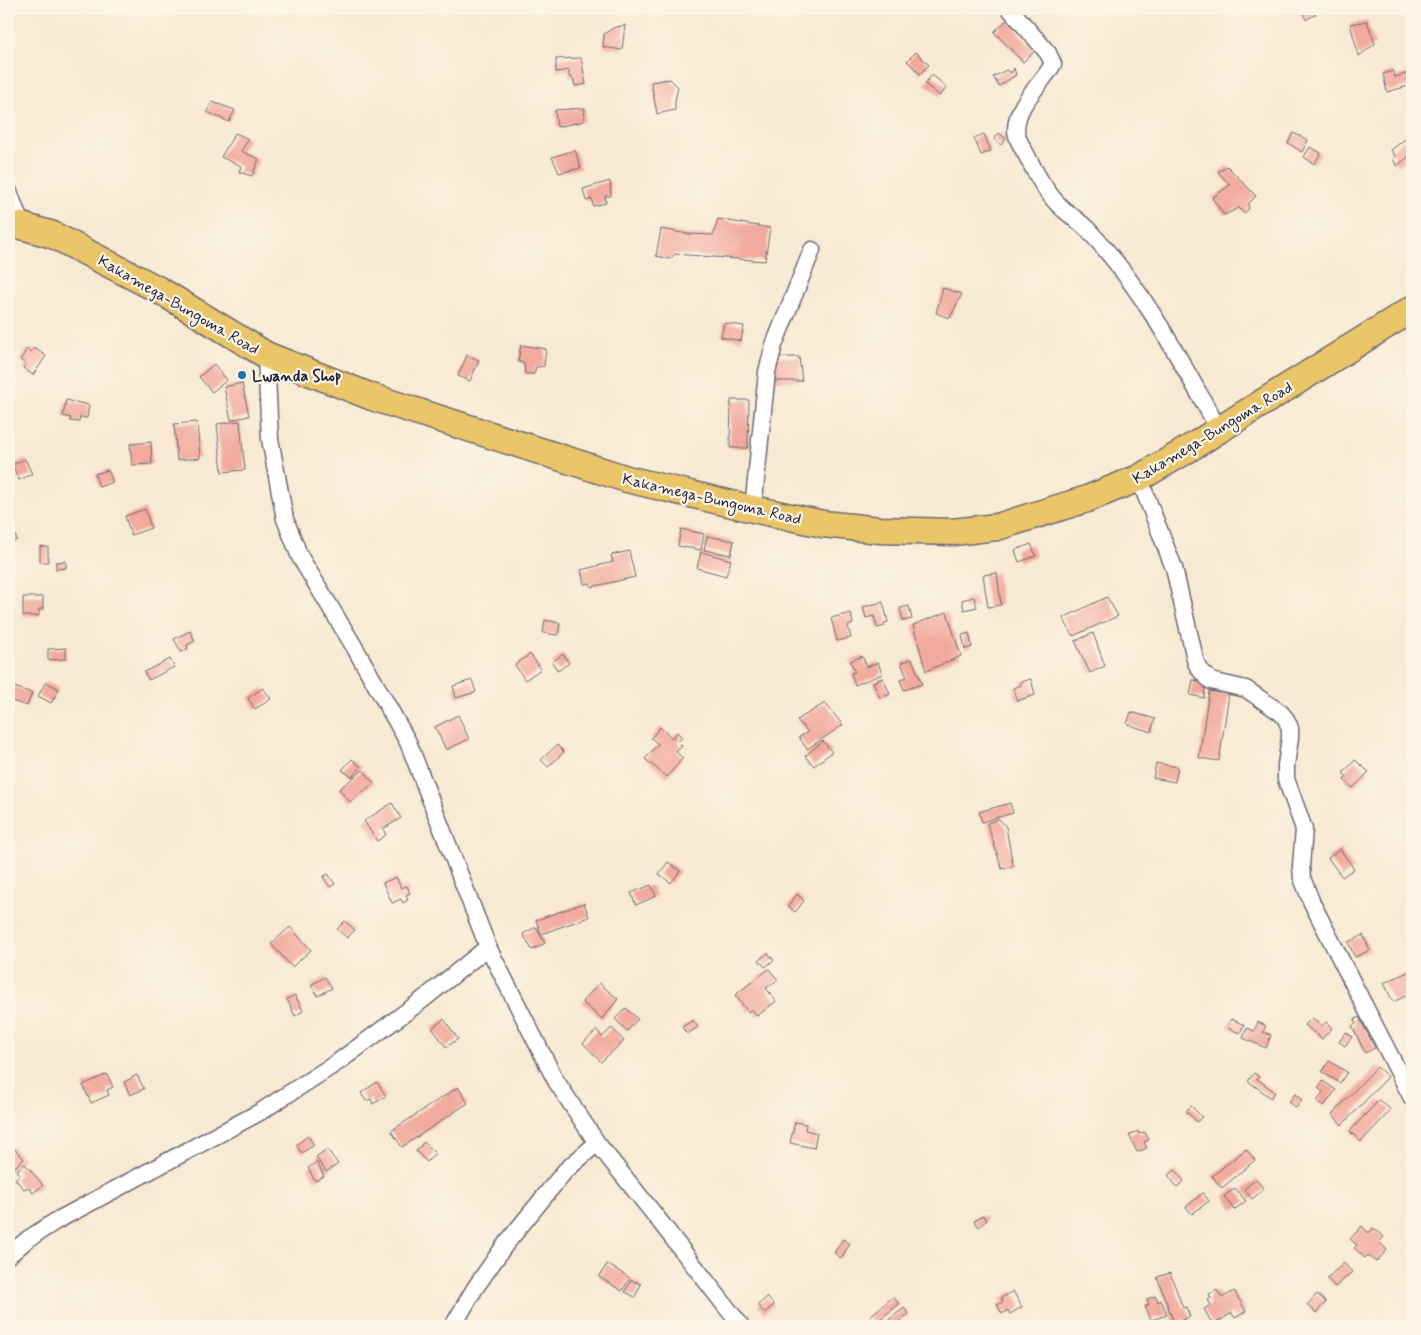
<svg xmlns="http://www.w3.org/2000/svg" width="1421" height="1335" viewBox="0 0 1421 1335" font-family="Mynerve,sans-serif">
<rect width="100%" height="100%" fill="#fcf5e5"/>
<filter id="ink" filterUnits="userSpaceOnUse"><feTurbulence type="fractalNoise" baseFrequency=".02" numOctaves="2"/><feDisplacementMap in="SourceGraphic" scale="10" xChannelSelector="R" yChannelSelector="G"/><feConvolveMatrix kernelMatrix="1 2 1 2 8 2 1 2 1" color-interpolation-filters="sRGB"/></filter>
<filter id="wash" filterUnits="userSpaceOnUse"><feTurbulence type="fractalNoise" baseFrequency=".0096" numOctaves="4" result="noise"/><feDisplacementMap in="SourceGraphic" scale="20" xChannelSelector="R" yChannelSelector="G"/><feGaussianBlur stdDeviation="1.12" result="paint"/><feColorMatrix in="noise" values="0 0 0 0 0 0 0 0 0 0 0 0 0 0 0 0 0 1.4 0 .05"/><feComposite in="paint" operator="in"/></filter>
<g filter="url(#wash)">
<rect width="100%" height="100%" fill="#f8e9d2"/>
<g id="blocks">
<!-- building -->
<path fill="#f2aa9f" d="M 1301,9 L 1314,9 L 1316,14 L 1306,20 Z
M 1007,20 L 1035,51 L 1023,62 L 994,32 Z
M 1367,21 L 1375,44 L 1359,56 L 1350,24 Z
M 625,25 L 622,50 L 603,47 L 604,34 L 613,28 Z
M 916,52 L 929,65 L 920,74 L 907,61 Z
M 581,58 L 586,84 L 575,86 L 573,78 L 569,77 L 569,70 L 556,72 L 556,59 Z
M 1014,68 L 1016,75 L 999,86 L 993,77 L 1006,70 L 1011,73 Z
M 1393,71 L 1395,77 L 1412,72 L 1412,85 L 1387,92 L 1383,74 Z
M 932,75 L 947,87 L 940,96 L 925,84 Z
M 670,79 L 678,87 L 675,101 L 675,110 L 657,114 L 651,82 Z
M 212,102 L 235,110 L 229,122 L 207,112 Z
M 585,108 L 584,121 L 557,127 L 555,110 Z
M 235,133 L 249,139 L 241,151 L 259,159 L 252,176 L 239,172 L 241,166 L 221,157 Z
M 999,133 L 1006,139 L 1001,145 L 994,139 Z
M 1293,133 L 1308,140 L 1302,152 L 1288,143 Z
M 984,134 L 991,151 L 981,155 L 974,138 Z
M 1408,137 L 1412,144 L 1412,154 L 1397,166 L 1393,159 L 1395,156 L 1391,150 Z
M 1310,147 L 1321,153 L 1314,164 L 1304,157 Z
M 575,150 L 581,168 L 559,173 L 552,157 Z
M 1227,166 L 1256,196 L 1248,204 L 1249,209 L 1244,213 L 1239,208 L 1224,215 L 1212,198 L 1230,185 L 1218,172 Z
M 610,181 L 611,196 L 605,196 L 606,203 L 593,206 L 592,199 L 586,201 L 583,189 Z
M 718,219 L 770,228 L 765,261 L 675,254 L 670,259 L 656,256 L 661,229 L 688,234 L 713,235 Z
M 943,288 L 962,294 L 950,318 L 936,313 Z
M 724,323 L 744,326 L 741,341 L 721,337 Z
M 521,345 L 546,349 L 544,366 L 536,367 L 534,374 L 525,374 L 524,364 L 518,361 Z
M 34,348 L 46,356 L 33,375 L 23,368 L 26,364 L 20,360 L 27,349 L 31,352 Z
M 467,355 L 479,360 L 470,381 L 458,376 Z
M 776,357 L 799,357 L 802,381 L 775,381 Z
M 214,364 L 227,380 L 212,392 L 199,377 Z
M 242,383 L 249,416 L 231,420 L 224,387 Z
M 66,400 L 89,405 L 87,418 L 80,417 L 79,422 L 70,421 L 71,418 L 63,416 Z
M 731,400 L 749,400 L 748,448 L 730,448 Z
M 240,421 L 245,470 L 222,472 L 217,424 Z
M 197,422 L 200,458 L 177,460 L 174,424 Z
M 151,442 L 152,464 L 132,465 L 130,444 Z
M 25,459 L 32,474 L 19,480 L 12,465 Z
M 108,470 L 113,482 L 99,487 L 95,474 Z
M 145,509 L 151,528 L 131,535 L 125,516 Z
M 9,519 L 17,540 L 9,543 Z
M 681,529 L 704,534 L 701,550 L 678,546 Z
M 707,536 L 734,541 L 731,555 L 704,550 Z
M 1031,544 L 1036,556 L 1019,562 L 1015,550 Z
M 40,546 L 48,547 L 48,562 L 40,562 Z
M 629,551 L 635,577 L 591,587 L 590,583 L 584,584 L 581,570 L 613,562 L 611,555 Z
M 701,552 L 731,560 L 726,576 L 697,568 Z
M 66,561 L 66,568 L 56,569 L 56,562 Z
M 997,573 L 1001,605 L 988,607 L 983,575 Z
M 23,597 L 43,597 L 43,609 L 39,609 L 39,616 L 23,616 Z
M 974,597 L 977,607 L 964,610 L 962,600 Z
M 1107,597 L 1118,616 L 1073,636 L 1063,618 Z
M 883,602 L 888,622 L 884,623 L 885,626 L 877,628 L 874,616 L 866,618 L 863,607 Z
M 909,606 L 912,619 L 903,621 L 900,608 Z
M 947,612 L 961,656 L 926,671 L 913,625 Z
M 851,613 L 853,624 L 848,626 L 851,638 L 837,641 L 831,618 Z
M 545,620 L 560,623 L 558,635 L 543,633 Z
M 190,631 L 195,641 L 187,645 L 188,649 L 181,652 L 174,639 Z
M 969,633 L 972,647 L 965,649 L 962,635 Z
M 1093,633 L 1105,666 L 1090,673 L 1075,641 Z
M 66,648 L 66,659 L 48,660 L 48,649 Z
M 530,654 L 541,669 L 525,680 L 515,665 Z
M 563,654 L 569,663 L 558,671 L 552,662 Z
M 862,656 L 867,667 L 878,662 L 882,674 L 855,685 L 851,673 L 855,672 L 850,661 Z
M 170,659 L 174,667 L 149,680 L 144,672 Z
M 912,659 L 922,684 L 904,690 L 900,680 L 907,677 L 901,663 Z
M 883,678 L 890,694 L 880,698 L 873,682 Z
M 1031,679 L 1035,695 L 1017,701 L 1013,688 L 1021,685 L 1020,682 Z
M 472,680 L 476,692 L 456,698 L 453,686 Z
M 1193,680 L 1206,682 L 1204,698 L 1190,695 Z
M 46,682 L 59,689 L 51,703 L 38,696 Z
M 11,686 L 32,693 L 27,706 L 9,700 Z
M 263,688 L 271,699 L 255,709 L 248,698 Z
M 1209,691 L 1229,694 L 1219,761 L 1199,758 Z
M 825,703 L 843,725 L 807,749 L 799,737 L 808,732 L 797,720 Z
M 1131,712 L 1155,719 L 1151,732 L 1127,724 Z
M 458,715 L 469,739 L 446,750 L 435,727 Z
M 660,727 L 672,738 L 677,732 L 682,737 L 678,742 L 682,746 L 676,752 L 683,758 L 667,777 L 645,759 L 658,744 L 651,738 Z
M 823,741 L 832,752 L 814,766 L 805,756 Z
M 557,745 L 564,752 L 548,767 L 541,760 Z
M 352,759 L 361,767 L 352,777 L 342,770 Z
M 1355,760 L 1369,772 L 1353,788 L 1344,780 L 1347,777 L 1343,773 Z
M 1156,763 L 1178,767 L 1175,782 L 1153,778 Z
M 363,770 L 374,783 L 350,802 L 339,789 Z
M 392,803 L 401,818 L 383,829 L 386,835 L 377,841 L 364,821 Z
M 1010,803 L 1013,813 L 982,822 L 979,812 Z
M 999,819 L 1006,827 L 1013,866 L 1002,869 L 987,823 Z
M 1340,849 L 1354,869 L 1342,877 L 1328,858 Z
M 668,862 L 680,871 L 671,883 L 659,874 Z
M 328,874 L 335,884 L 330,887 L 323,877 Z
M 396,877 L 401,888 L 407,886 L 410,893 L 406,895 L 408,900 L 403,903 L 401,899 L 392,903 L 383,883 Z
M 651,885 L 656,896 L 636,905 L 631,893 Z
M 797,894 L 804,901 L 795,912 L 788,906 Z
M 584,903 L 589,917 L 541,934 L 536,920 Z
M 345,921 L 355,930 L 347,938 L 337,929 Z
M 290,927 L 311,950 L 292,967 L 271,944 Z
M 536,927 L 545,943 L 532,950 L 523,934 Z
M 1363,935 L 1370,950 L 1355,957 L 1348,942 Z
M 768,953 L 774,960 L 765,967 L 759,960 Z
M 769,969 L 778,980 L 766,988 L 776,1001 L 757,1016 L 752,1009 L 748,1012 L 735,995 Z
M 1412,970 L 1412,993 L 1393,1002 L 1384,983 Z
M 325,977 L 332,988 L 318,996 L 311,985 Z
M 599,983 L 618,999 L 602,1019 L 582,1002 Z
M 295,995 L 303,1011 L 295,1016 L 287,999 Z
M 626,1008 L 638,1019 L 627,1031 L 615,1019 Z
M 1359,1017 L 1375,1048 L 1365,1053 L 1352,1026 L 1356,1024 L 1354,1020 Z
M 1312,1018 L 1322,1026 L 1326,1022 L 1332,1028 L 1322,1039 L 1305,1025 Z
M 444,1019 L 458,1039 L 446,1047 L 432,1028 Z
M 1231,1019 L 1244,1025 L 1240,1033 L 1227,1028 Z
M 693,1020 L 698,1027 L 687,1034 L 682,1027 Z
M 1258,1022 L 1266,1026 L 1263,1032 L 1271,1035 L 1266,1048 L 1243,1038 L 1247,1028 L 1254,1031 Z
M 612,1028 L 624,1041 L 601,1062 L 583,1043 L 597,1030 L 602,1037 Z
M 1346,1032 L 1352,1037 L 1345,1046 L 1339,1042 Z
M 1329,1061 L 1347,1072 L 1340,1083 L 1322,1072 Z
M 1377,1067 L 1388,1077 L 1342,1125 L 1332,1114 Z
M 1254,1073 L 1259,1077 L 1257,1079 L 1275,1092 L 1271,1098 L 1248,1081 Z
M 107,1074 L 113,1087 L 107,1090 L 109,1095 L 91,1103 L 83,1085 Z
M 137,1075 L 144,1089 L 130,1095 L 124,1082 Z
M 1323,1081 L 1336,1090 L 1324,1106 L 1317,1101 L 1323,1092 L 1318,1088 Z
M 377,1082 L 386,1096 L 373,1104 L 371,1099 L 366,1101 L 361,1093 Z
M 458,1087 L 468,1103 L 402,1147 L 391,1131 Z
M 1295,1094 L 1302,1100 L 1296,1108 L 1289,1102 Z
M 1379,1100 L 1391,1110 L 1361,1142 L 1350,1131 Z
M 1191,1106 L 1202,1117 L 1197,1122 L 1186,1111 Z
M 795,1122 L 806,1124 L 805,1130 L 817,1133 L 814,1148 L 790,1143 Z
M 1138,1131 L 1139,1134 L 1145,1132 L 1149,1140 L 1144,1142 L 1147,1148 L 1137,1152 L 1129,1135 Z
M 308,1136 L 314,1145 L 302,1153 L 296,1145 Z
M 424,1142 L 435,1153 L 427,1162 L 416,1151 Z
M 13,1147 L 24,1159 L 9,1172 L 9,1151 Z
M 327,1149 L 338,1164 L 326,1172 L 316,1157 Z
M 1246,1149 L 1255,1160 L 1222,1188 L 1212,1176 Z
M 317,1162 L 324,1176 L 315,1181 L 308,1168 Z
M 25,1164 L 43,1185 L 33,1193 L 28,1187 L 24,1189 L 15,1179 L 20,1175 L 17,1170 Z
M 1175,1170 L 1184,1181 L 1177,1187 L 1168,1175 Z
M 1256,1179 L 1264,1189 L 1252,1199 L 1244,1189 Z
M 1235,1188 L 1246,1201 L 1234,1210 L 1224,1196 Z
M 1203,1193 L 1209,1201 L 1192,1214 L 1186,1207 Z
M 983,1215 L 987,1220 L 979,1227 L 974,1221 Z
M 1362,1226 L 1369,1233 L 1373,1228 L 1384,1237 L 1379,1242 L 1387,1250 L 1376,1262 L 1368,1255 L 1365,1258 L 1354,1248 L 1357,1245 L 1350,1239 Z
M 843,1239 L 850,1244 L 841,1258 L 834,1253 Z
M 1344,1263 L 1352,1272 L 1335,1287 L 1327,1278 Z
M 607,1264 L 630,1278 L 622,1291 L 599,1277 Z
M 1170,1273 L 1183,1308 L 1186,1307 L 1190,1317 L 1174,1323 L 1157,1277 Z
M 631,1280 L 641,1284 L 635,1297 L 625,1292 Z
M 1217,1290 L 1222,1298 L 1234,1291 L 1246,1311 L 1235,1318 L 1232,1313 L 1213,1325 L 1204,1309 L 1211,1305 L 1208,1300 L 1211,1298 L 1209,1294 Z
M 1013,1291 L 1022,1307 L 1010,1314 L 1008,1310 L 1002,1314 L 997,1305 L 1003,1302 L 1001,1298 Z
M 1317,1294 L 1326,1302 L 1316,1313 L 1307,1305 Z
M 1156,1296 L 1158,1302 L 1161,1300 L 1167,1315 L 1151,1320 L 1145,1306 L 1149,1305 L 1147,1299 Z
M 767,1297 L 774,1305 L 764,1313 L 758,1305 Z
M 893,1297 L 899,1304 L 874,1324 L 869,1317 Z
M 904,1308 L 909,1314 L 893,1326 L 881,1326 Z"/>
</g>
</g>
<g filter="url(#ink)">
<use href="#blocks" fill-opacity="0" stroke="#6d6870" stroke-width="1"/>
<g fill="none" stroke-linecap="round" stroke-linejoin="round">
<defs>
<path id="street" d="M 1010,9 L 1048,53 L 1053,64 C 1041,86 1017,102 1016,129 C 1016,138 1022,147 1026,154 C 1036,174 1047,195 1064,210 C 1073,217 1082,223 1090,232 C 1144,290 1181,361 1219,430
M 9,192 L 22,226
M 266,355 L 270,439 L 285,519 L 300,557 L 355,648 L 408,742 L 488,947 L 556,1081 L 597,1143 L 654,1214 L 741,1326
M 1139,478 L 1174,568 L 1196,663 L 1201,671 L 1211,681 L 1246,689 L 1281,713 L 1286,719 L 1290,728 L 1290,738 L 1286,765 L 1286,779 L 1304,829 L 1301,866 L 1302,878 L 1312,903 L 1343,964 L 1412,1098
M 753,509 L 767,372 L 774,345 L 812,250
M 9,1255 L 28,1239 L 56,1221 L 260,1112 L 338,1062 L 421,1001 L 488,947
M 453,1326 L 475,1288 L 505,1245 L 565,1171 L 597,1143"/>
<path id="primary" d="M 9,225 L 22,226 L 53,235 L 159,290 L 266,355 L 372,397 L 627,479 L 753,509 L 823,524 L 880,530 L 953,532 L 997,527 L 1087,499 L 1139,478 L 1182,453 L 1412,309"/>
</defs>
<!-- street casing -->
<use href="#street" stroke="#6d6870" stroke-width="19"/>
<!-- primary casing -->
<use href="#primary" stroke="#6d6870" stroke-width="29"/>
<!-- street -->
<use href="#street" stroke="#fff" stroke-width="16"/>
<!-- primary -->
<use href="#primary" stroke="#eac669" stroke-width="26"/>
</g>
</g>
<!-- markers -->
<circle fill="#1f6fb2" stroke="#fcf5e5" stroke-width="2" cx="242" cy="375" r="5"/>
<g text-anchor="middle" stroke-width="4.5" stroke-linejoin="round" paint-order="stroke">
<!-- street labels -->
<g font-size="16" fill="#22223b" stroke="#fcf5e5">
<text transform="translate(179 304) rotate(30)" y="6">Kakamega-Bungoma Road</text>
<text transform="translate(1212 432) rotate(-31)" y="6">Kakamega-Bungoma Road</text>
<text transform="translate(712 498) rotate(13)" y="6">Kakamega-Bungoma Road</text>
</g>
<!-- poi labels -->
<g font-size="16" font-weight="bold" fill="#22223b" stroke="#fcf5e5" text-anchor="start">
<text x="252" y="381">Lwanda Shop</text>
</g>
</g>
<!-- margin -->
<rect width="1421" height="1335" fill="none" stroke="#fcf5e5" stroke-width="30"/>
</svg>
